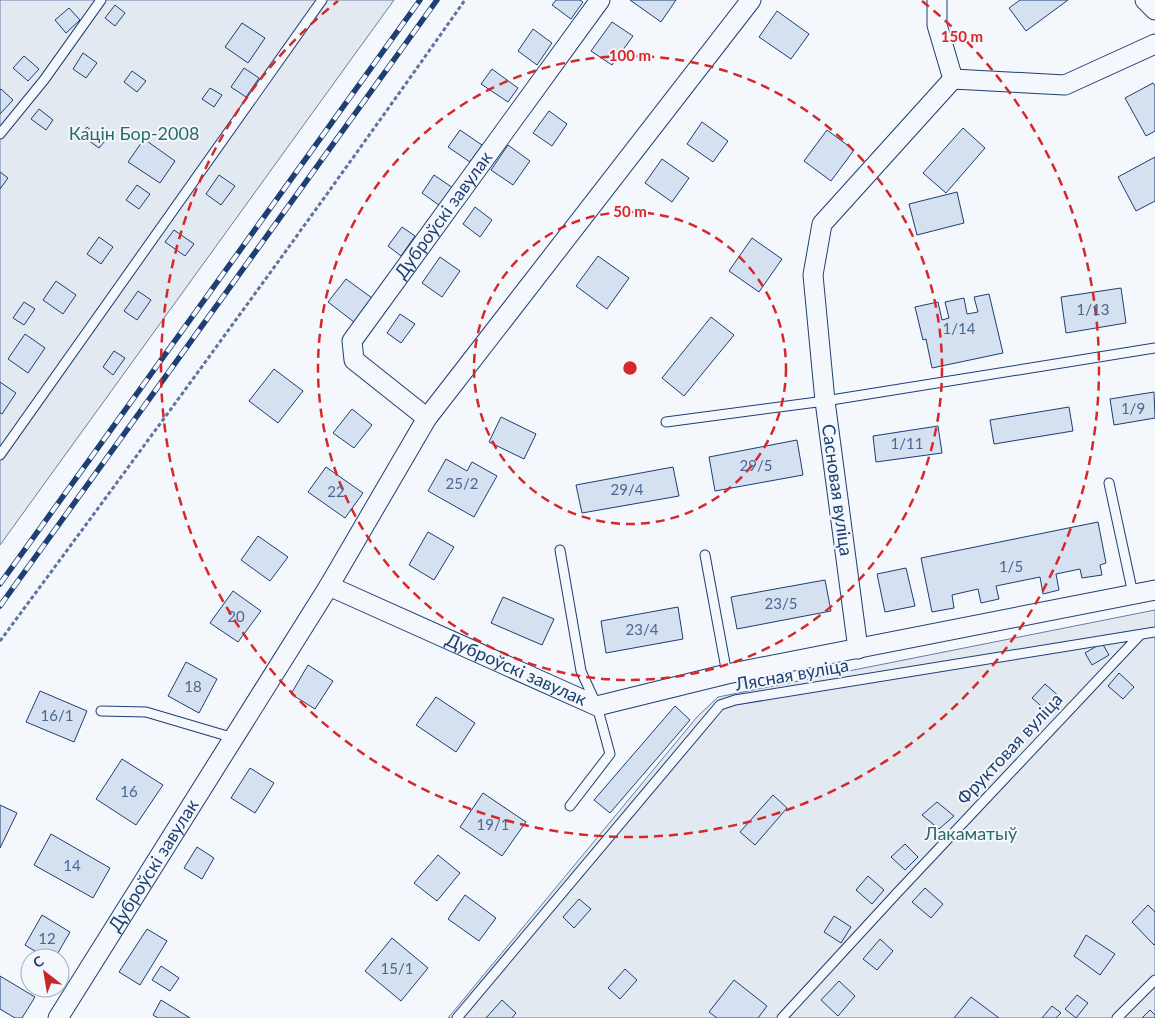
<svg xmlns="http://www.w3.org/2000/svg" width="1155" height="1018" viewBox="0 0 1155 1018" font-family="Lato,sans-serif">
<rect width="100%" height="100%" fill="#f4f7fb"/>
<!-- green -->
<path fill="#e3e9f0" stroke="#687fa3" d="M 0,0 L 394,0 L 0,545 Z
M 1155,610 L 1155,1018 L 448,1018 L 697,717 L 718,697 Z"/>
<!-- building -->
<path fill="#d5e0f0" stroke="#1d3f73" d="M 556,0 L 580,0 L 583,2 L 571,19 L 552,5 Z
M 630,0 L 676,0 L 661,22 Z
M 1020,0 L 1068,0 L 1026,31 L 1009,8 Z
M 115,5 L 125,13 L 115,26 L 105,18 Z
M 69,8 L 80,20 L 66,33 L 55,20 Z
M 777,11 L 809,34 L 791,59 L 759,37 Z
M 612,22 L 633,36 L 612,65 L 591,51 Z
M 242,23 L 265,38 L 248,63 L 225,47 Z
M 533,29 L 552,43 L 537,65 L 518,51 Z
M 83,53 L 97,63 L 86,78 L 73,69 Z
M 24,56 L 39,69 L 28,81 L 13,68 Z
M 244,68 L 259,78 L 246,97 L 231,87 Z
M 492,69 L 518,88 L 508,102 L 481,84 Z
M 132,71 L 146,81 L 137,92 L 124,82 Z
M 1153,83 L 1155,86 L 1155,131 L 1146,136 L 1125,98 Z
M 210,88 L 222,95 L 214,107 L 202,99 Z
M 1,89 L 13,100 L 0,114 L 0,90 Z
M 39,109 L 53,120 L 46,130 L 31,119 Z
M 549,111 L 567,124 L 552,146 L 533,133 Z
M 702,122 L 728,141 L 713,162 L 687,144 Z
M 87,127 L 105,141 L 99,148 L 81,135 Z
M 963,128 L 985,148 L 946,193 L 923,173 Z
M 460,130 L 482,145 L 470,162 L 448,147 Z
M 827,130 L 854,150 L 831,181 L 804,161 Z
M 144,139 L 175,161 L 160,183 L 128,162 Z
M 508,145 L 530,161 L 513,185 L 491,170 Z
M 1155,157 L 1155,201 L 1136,211 L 1118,177 Z
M 662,159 L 689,178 L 672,202 L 645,183 Z
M 0,172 L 8,178 L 0,189 Z
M 219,175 L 235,186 L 221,205 L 206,194 Z
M 434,175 L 456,190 L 443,208 L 422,193 Z
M 137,185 L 150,194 L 139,209 L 126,200 Z
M 957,192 L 964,223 L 917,235 L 909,204 Z
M 475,207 L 492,220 L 480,237 L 463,224 Z
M 402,227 L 415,236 L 401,256 L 388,246 Z
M 174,230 L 194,244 L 185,256 L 165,242 Z
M 99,237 L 113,247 L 101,264 L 87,254 Z
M 752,238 L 782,259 L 759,292 L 729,271 Z
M 598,256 L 629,278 L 607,309 L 576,286 Z
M 440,257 L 460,271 L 442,297 L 422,283 Z
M 346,279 L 372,298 L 354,322 L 328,302 Z
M 56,281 L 76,295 L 63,314 L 43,300 Z
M 1121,288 L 1126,323 L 1066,333 L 1061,297 Z
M 138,291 L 151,300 L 137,320 L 124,311 Z
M 989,294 L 1003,353 L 932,368 L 926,339 L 923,340 L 915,307 L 938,302 L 942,320 L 949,318 L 945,302 L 964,298 L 967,314 L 978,312 L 974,297 Z
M 24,302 L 35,309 L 24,325 L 13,318 Z
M 400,314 L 415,324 L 401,343 L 387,333 Z
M 711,317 L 734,335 L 684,396 L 662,378 Z
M 25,334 L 45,348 L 28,373 L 8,359 Z
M 114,351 L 125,358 L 113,375 L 103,367 Z
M 274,369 L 303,391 L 278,423 L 249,401 Z
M 0,382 L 16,393 L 2,414 L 0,413 Z
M 1154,392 L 1155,418 L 1114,425 L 1110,399 Z
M 1069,407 L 1073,431 L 994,444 L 990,420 Z
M 352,409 L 372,425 L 354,448 L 333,433 Z
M 501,417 L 536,434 L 524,459 L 489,442 Z
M 938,426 L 942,453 L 876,462 L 873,436 Z
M 797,440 L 803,475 L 715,491 L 709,457 Z
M 446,459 L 467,471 L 472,462 L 497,476 L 474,517 L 428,491 Z
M 326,467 L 363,493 L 345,518 L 308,492 Z
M 673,467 L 679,496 L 582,513 L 576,485 Z
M 1098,522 L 1106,563 L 1100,565 L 1102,575 L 1082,578 L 1080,569 L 1056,574 L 1059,590 L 1043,594 L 1040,577 L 996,586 L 999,599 L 981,603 L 978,589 L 952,595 L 954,608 L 932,612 L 921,558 Z
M 428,532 L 454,547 L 434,580 L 409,565 Z
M 258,536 L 288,557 L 270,581 L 241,560 Z
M 906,568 L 915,606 L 885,612 L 877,574 Z
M 825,580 L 831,611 L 737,629 L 731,597 Z
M 233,591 L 261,611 L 238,642 L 210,623 Z
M 503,597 L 554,619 L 542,645 L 491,623 Z
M 678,607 L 683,639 L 606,653 L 601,621 Z
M 1102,643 L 1109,655 L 1092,665 L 1085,653 Z
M 186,662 L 217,679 L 199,713 L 168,696 Z
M 308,665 L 333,681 L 315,709 L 291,694 Z
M 1119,673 L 1134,687 L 1123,699 L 1108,686 Z
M 1045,684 L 1061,698 L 1048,712 L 1032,698 Z
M 40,691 L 87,711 L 74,742 L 26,722 Z
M 436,697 L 475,723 L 456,752 L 416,725 Z
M 675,706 L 690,720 L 610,813 L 594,800 Z
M 122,759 L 163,785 L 136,825 L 96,799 Z
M 250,768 L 274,783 L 255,813 L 231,798 Z
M 483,793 L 526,822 L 502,856 L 460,827 Z
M 773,795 L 787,808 L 755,845 L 740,832 Z
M 937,802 L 954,816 L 939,829 L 922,815 Z
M 0,805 L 17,813 L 0,848 Z
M 51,834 L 110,868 L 93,898 L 34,865 Z
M 905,844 L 918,857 L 905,870 L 891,857 Z
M 197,847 L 214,858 L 202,879 L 184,868 Z
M 438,855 L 460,873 L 437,901 L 414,883 Z
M 868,876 L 884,890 L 872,904 L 856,890 Z
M 925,888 L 943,904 L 931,918 L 912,902 Z
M 465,895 L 496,918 L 479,941 L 448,919 Z
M 579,899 L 591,909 L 574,928 L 563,917 Z
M 1148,905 L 1155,912 L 1155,944 L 1154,945 L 1132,922 Z
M 42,915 L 70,932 L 55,958 L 46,958 L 25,945 Z
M 834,916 L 851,927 L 841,943 L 824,932 Z
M 147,929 L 167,941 L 140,985 L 119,972 Z
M 1086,935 L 1115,954 L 1100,975 L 1074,956 Z
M 392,938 L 428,968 L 401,1001 L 365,971 Z
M 880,939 L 893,951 L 877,970 L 863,959 Z
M 161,966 L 179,978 L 170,991 L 152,980 Z
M 625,969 L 637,980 L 620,999 L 608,988 Z
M 0,976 L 35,997 L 22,1018 L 15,1018 L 0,1009 Z
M 734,980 L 767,1006 L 758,1018 L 717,1018 L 709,1012 Z
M 839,981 L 855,996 L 838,1016 L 821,1000 Z
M 1077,995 L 1088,1003 L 1076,1018 L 1065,1009 Z
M 971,997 L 999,1018 L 954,1018 Z
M 161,1000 L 190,1018 L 158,1018 L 153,1015 Z
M 502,1000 L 516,1013 L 512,1018 L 486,1018 Z
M 1052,1006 L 1061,1013 L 1056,1018 L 1042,1018 Z
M 1150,1010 L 1155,1015 L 1155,1018 L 1142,1018 Z"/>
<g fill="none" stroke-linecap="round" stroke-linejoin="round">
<defs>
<path id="service" d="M 0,134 L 44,80 L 101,0
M 666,422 L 825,401 L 1155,348
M 0,455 L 322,0
M 1109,483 L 1133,594
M 560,550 L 581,671 L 597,706 L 610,754 L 570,806
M 705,555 L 727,674
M 101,711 L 146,712 L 234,738
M 457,1018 L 720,705 L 735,700 L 1155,632
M 782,1018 L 897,893 L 1140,635
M 1117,1018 L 1155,980"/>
<g id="minor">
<path d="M 937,0 L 937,25 L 953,79 L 1065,85 L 1155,44"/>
<path d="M 1145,0 L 1155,10"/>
<path id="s1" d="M 427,418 L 354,360 L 352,341 L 600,0"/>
<path id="s2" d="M 329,586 L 597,706 L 727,674 L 1155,590"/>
<path d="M 858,649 L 825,401 L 813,275 L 822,224 L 953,79"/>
<path id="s3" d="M 58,1018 L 329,586 L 427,418 L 751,0"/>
</g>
</defs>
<!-- service casing -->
<use href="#service" stroke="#1d3f73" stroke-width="11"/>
<!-- minor casing -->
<use href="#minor" stroke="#1d3f73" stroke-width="21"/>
<!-- path -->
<path stroke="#5e769c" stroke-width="3" stroke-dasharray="4 2.5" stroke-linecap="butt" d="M 0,641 C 157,429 313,216 465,0"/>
<!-- service -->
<use href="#service" stroke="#f4f7fb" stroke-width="9"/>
<!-- minor -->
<use href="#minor" stroke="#f4f7fb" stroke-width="19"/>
<defs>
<path id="rail" d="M 0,584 L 420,0
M 0,606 L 437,0"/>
</defs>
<!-- rail casing -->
<use href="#rail" stroke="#1d3f73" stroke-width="5.5"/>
<!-- rail -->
<use href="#rail" stroke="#f4f7fb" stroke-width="4" stroke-dasharray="11" stroke-linecap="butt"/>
</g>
<!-- distance rings -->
<g fill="none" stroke="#d62828" stroke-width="2.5" stroke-dasharray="9 6">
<circle cx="630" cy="368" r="156"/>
<circle cx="630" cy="368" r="312"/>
<path d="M922 1A469 469 0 1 1 338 1"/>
</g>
<g text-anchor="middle" stroke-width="4" stroke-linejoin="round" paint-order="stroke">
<!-- number labels -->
<g font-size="15" fill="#4b6792">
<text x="1093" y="315">1/13</text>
<text x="959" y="334">1/14</text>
<text x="1133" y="414">1/9</text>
<text x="907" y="449">1/11</text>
<text x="756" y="471">29/5</text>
<text x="462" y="489">25/2</text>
<text x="627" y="495">29/4</text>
<text x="336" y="497">22</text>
<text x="1011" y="572">1/5</text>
<text x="781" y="609">23/5</text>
<text x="236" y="622">20</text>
<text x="642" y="635">23/4</text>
<text x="193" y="692">18</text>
<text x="57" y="721">16/1</text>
<text x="129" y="797">16</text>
<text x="493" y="830">19/1</text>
<text x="72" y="871">14</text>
<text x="47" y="944">12</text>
<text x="397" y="974">15/1</text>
</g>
<!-- park labels -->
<g font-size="18" fill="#2c6c60" stroke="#f4f7fb">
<text x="134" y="140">Кацін Бор-2008</text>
<text x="971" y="840">Лакаматыў</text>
</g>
<!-- street labels -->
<g font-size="18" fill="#1d3f73" stroke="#f4f7fb">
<text dy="6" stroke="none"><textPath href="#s1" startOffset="268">Дуброўскі завулак</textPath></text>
<text transform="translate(837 490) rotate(82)" y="6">Сасновая вуліца</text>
<text dy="6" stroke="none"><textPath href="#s2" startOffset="205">Дуброўскі завулак</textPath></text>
<text transform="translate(792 675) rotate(-10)" y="6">Лясная вуліца</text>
<text transform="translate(1010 749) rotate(-47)" y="6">Фруктовая вуліца</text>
<text dy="6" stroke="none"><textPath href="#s3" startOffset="180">Дуброўскі завулак</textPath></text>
</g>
</g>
<circle cx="630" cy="368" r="8" fill="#d62828" stroke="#f4f7fb" stroke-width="2.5"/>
<g font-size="15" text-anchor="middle" font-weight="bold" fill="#d62828" stroke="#f4f7fb" stroke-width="4" stroke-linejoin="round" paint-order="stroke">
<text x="962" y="42">150 m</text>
<text x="630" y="61">100 m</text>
<text x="630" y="217">50 m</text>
</g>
<!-- north arrow -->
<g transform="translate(45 973) rotate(329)"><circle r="24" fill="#f4f7fb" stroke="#9eadc5"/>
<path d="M0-4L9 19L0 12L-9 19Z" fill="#c62828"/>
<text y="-8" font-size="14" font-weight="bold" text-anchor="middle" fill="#1d3f73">С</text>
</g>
</svg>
